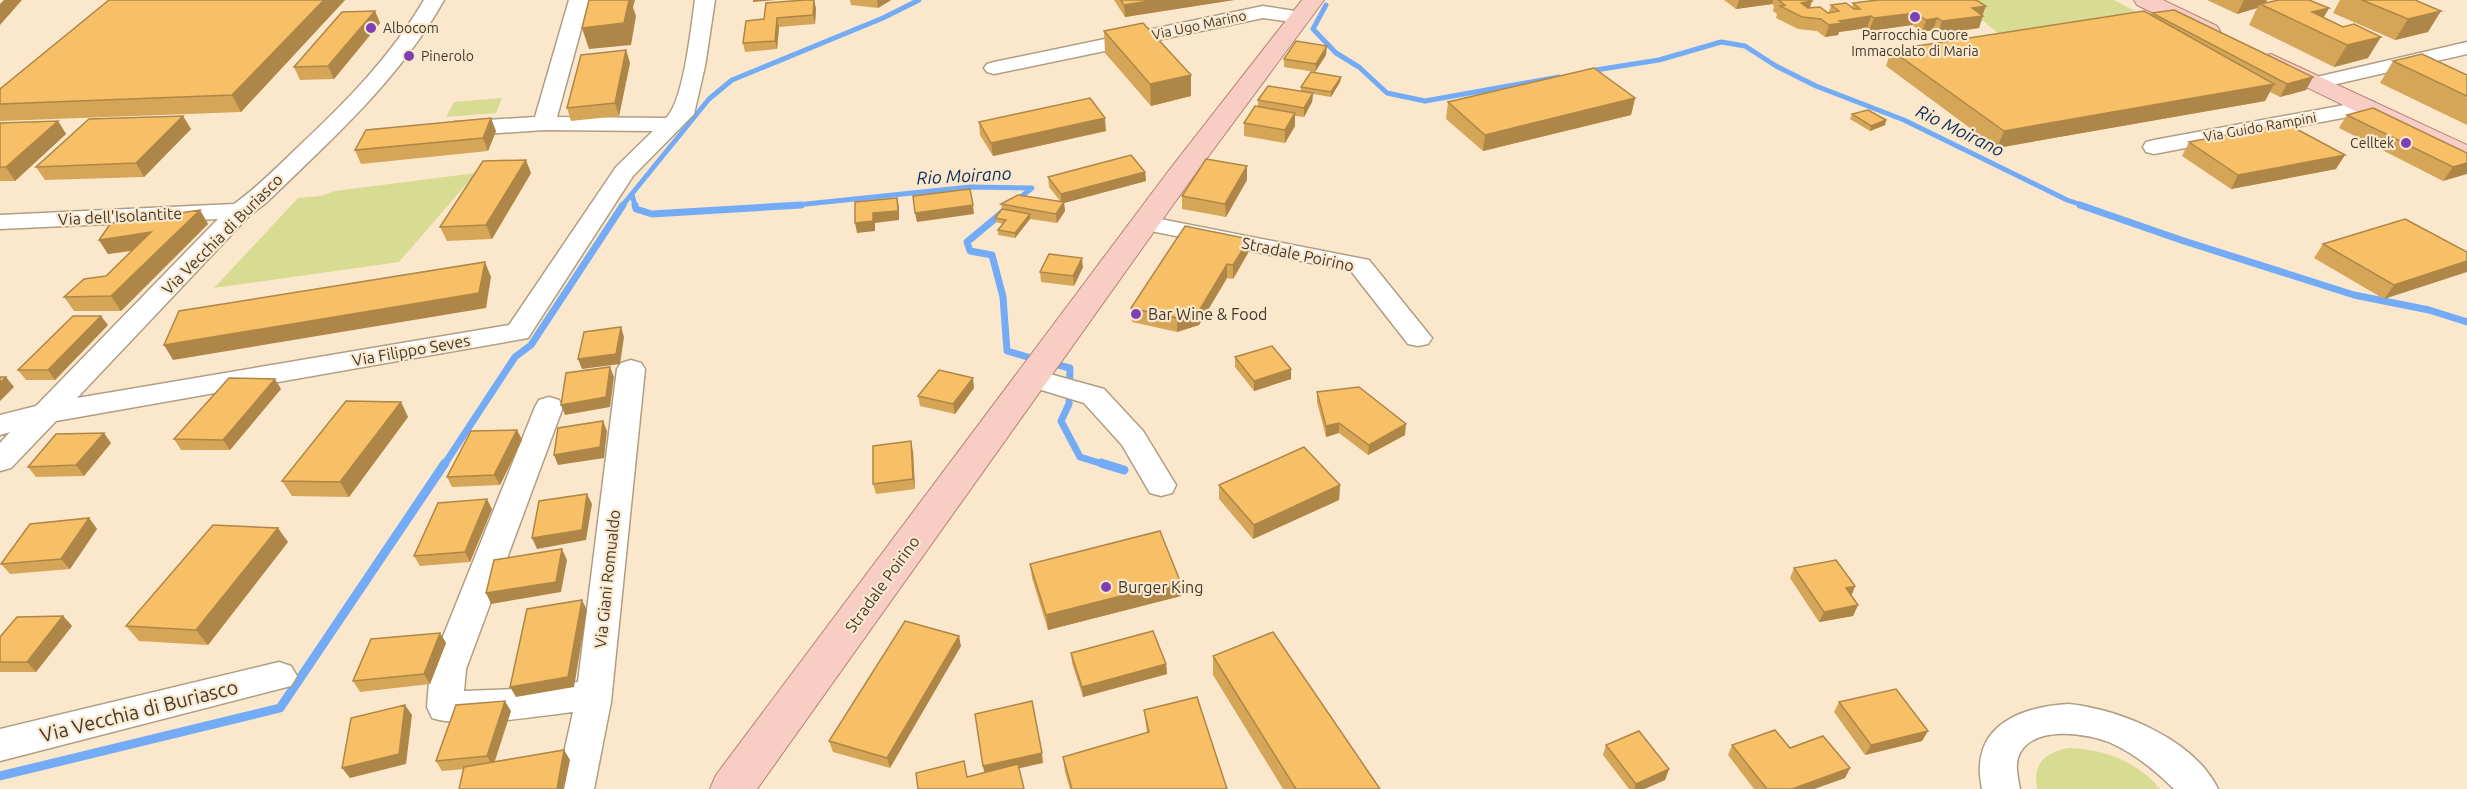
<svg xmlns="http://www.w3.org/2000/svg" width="2467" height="789" viewBox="0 0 2467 789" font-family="Ubuntu,sans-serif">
<rect width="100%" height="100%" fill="#fbe8cc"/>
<!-- green -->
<path fill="#d8dc93" d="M 1952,0 L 2114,0 L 2145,16 L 2005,39 L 1981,19 Z
M 502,98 L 496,113 L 446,117 L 454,102 Z
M 476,173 L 399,262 L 214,288 L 298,198 L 320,196 L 335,191 Z
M 2068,748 C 2104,749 2137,761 2160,789 L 2037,789 C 2033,762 2044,754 2068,748 Z"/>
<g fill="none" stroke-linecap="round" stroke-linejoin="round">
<!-- stream-far2 -->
<path stroke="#74abf7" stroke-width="5" d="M 1326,5 L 1313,29 L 1336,53 L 1359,67 L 1387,93 L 1425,101 L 1559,77
M 1589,71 L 1659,60 L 1721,42 L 1745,46 L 1776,66 L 1816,86 L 1904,120 L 2067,200 L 2085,206
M 632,194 L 635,206
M 622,206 L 709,99 L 732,80 L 883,18 L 919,0
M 787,206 L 970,187 L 1032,188 L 1017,200"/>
<!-- stream-far1 -->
<path stroke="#74abf7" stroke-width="7" d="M 635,205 L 636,209 L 652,214 L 801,205
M 2080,205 L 2181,240 L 2354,295 L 2429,310 L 2467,322
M 1003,212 L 967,242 L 970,251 L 992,255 L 1003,297 L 1007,351 L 1038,360
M 1050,363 L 1070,368 L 1069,404 L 1061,421 L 1080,457 L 1106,465
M 444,465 L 515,357 L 531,345 L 623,205"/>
<!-- stream -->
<path stroke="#74abf7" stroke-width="9" d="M 1101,463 L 1124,470
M 0,776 L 280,708 L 445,463"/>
<defs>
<path id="minor" d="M 424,0 L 444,0 C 399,80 332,139 267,202 L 249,216 L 77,398 L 509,325 L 616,167 L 653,131 L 544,130 L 455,136 L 447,134 L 444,129 L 447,124 L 455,122 L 535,117 L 569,0 L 589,0 L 557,117 L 666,118 C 684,101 691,27 695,0 L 715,0 L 705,66 L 694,114 L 633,176 L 528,338 L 56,421 L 11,468 L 0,471 L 0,443 L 10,432 L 0,435 L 0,415 L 36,406 L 218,219 L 0,229 L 0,215 L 234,204 C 258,187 278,166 299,146 C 347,101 391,56 424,0 Z
M 1263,6 L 1307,13 L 1310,17 L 1307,21 L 1300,23 L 1263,18 L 994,74 L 987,72 L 984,68 L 987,64 L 994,62 Z
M 2467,42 L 2467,54 L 2315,89 L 2308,87 L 2304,83 L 2308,79 Z
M 2366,101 L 2374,102 L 2377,107 L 2374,112 L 2154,154 L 2146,152 L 2143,147 L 2146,142 L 2154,140 Z
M 1145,216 L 1369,260 L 1432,338 L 1428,344 L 1418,346 L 1408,344 L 1351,271 L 1136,228 L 1133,223 L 1136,218 Z
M 631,360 L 641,363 L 645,369 L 611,702 L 594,789 L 556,789 L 573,712 C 537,716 464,729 432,718 L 427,707 L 430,669 L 535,407 L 539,400 L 549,397 L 559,400 L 563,407 L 466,669 L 464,691 L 514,689 L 578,682 L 617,369 L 621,363 Z
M 1032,369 L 1104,389 L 1143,431 L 1176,485 L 1172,493 L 1161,496 L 1150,493 L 1122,445 L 1084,403 L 1022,384 L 1018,378 L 1022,372 Z
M 279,662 L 291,666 L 297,676 L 291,686 L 0,761 L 0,729 Z
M 2069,704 C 2121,710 2194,739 2218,789 L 2174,789 C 2156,771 2135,754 2111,743 C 2088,733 2035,725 2020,753 C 2014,764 2018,777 2020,789 L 1982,789 C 1981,782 1979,773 1980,766 C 1982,719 2031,706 2069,704 Z"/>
<path id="major" d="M 1302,0 L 1324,0 L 1190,181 L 757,789 L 710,789 L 716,775 L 1170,169 Z
M 2134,0 L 2163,0 L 2217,26 L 2220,31 L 2217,36 L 2209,38 L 2201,36 L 2137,5 Z
M 2271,54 L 2467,145 L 2467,163 L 2458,161 L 2263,66 L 2259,61 L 2263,56 Z"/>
</defs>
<!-- minor casing -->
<use href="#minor" stroke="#b09e83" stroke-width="3"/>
<!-- major casing -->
<use href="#major" stroke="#b48376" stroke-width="2"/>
<!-- minor -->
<use href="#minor" fill="#fff" fill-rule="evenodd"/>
<!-- major -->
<use href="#major" fill="#f7cdc4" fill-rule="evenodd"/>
</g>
<!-- wall -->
<path fill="#d5a558" d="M 345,0 L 241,112 L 0,121 L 0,89 Z
M 850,0 L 891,0 L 878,8 L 851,5 Z
M 1114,0 L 1234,0 L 1125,17 Z
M 1724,0 L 1810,0 L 1810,8 L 1828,13 L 1829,12 L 1831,5 L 1852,8 L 1853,3 L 1982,15 L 1979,28 L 1938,34 L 1933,30 L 1922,32 L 1912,25 L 1869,31 L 1867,28 L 1839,32 L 1838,35 L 1825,37 L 1817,31 L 1798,29 L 1776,18 L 1777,14 L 1773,11 L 1774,6 L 1772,4 L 1736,9 Z
M 2207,0 L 2267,0 L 2265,3 L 2329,8 L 2324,17 L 2368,58 L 2334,67 L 2249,25 L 2257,8 L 2237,14 Z
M 2340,0 L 2415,0 L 2428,32 L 2395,40 L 2333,13 Z
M 816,8 L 815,24 L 779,27 L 777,49 L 745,52 L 743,43 L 764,19 Z
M 375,11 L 380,23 L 334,79 L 300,80 L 294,67 Z
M 2152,13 L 2313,77 L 2306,90 L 2280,97 L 2270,92 L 2265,101 L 1997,148 L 1886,66 L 1891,50 L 2151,15 Z
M 1104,31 L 1191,96 L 1151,106 L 1105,53 Z
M 626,50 L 630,63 L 619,116 L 571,121 L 567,108 Z
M 1326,55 L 1315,72 L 1284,67 L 1284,59 Z
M 2393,61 L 2467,75 L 2467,125 L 2380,83 Z
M 1341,77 L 1340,82 L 1331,97 L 1313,94 L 1312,102 L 1304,117 L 1295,116 L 1295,126 L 1285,143 L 1244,136 L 1244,123 L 1258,107 L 1258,100 L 1301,91 L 1301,87 Z
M 1635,98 L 1631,115 L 1483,151 L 1446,119 L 1448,102 Z
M 1852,114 L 1886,120 L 1885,125 L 1870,131 L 1850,119 Z
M 2347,115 L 2467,153 L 2443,181 L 2339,128 Z
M 183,116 L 191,129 L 144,177 L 45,180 L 36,167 Z
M 58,121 L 66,134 L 15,181 L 0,181 L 0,123 Z
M 979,122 L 1106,131 L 993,156 L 980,135 Z
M 496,131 L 488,151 L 361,164 L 355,150 Z
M 2189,142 L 2336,169 L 2231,189 L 2182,156 Z
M 1247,166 L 1247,180 L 1226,217 L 1182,209 L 1182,196 Z
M 1145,172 L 1146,181 L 1064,203 L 1065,211 L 1057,223 L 1030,219 L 1015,238 L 998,235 L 998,230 L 1003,224 L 996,222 L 995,218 L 1002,209 L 1001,204 L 1060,201 L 1049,187 L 1048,177 Z
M 531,173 L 492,239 L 447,241 L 440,227 Z
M 200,210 L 208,224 L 121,311 L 74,311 L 64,297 L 106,276 L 132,251 L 108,254 L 99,240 Z
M 2323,244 L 2467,252 L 2384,299 L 2314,258 Z
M 1248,253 L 1233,279 L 1227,278 L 1199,325 L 1177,332 L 1132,322 L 1131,308 Z
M 1083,267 L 1074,286 L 1041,282 L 1040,272 Z
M 108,325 L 55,380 L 26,380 L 18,370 Z
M 1235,357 L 1291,369 L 1291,379 L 1254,391 L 1235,367 Z
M 974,388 L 955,414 L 920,406 L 918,396 Z
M 281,389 L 230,450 L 181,450 L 174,439 Z
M 1317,392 L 1405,435 L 1368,455 L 1339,433 L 1326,437 L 1317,402 Z
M 401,402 L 408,417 L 349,497 L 292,496 L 282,481 Z
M 517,430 L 522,440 L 500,485 L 452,487 L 447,477 Z
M 111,443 L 84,476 L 36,477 L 28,467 Z
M 913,451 L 915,489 L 876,494 L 873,484 Z
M 1219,485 L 1340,485 L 1339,500 L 1253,539 L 1219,499 Z
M 492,509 L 470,562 L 420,566 L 414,556 Z
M 89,518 L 97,529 L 70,569 L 10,574 L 1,564 Z
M 288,542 L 208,645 L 139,641 L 126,626 Z
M 1030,564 L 1180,581 L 1181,596 L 1048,630 L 1032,578 Z
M 1794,568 L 1855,586 L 1851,596 L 1858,605 L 1853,616 L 1819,622 L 1790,578 Z
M 63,616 L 72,626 L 36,672 L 0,672 L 0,637 Z
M 440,633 L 446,643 L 430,684 L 360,692 L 353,681 Z
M 961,646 L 890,768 L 833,752 L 829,741 Z
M 1071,653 L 1166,664 L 1167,674 L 1083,697 L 1072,663 Z
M 1213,656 L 1380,789 L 1283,789 L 1213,675 Z
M 1839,702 L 1928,731 L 1922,741 L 1865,755 L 1834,712 Z
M 1144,710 L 1227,789 L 1070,789 L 1065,772 L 1063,757 L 1147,733 Z
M 511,711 L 495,761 L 564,750 L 570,760 L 442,771 L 436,761 Z
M 1606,745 L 1669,769 L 1665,780 L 1644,789 L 1629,789 L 1603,755 Z
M 1732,745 L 1790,748 L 1850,768 L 1845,778 L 1814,789 L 1754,789 L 1728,755 Z"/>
<!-- shaded-wall -->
<path fill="#ae8647" d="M 4,0 L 22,0 L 0,25 L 0,4 Z
M 324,0 L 345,0 L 241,112 L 232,95 Z
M 629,0 L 635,0 L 633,7 L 636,16 L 631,45 L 589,49 L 582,28 Z
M 753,0 L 776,0 L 753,2 Z
M 814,0 L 816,8 L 815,24 L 813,15 Z
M 877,0 L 891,0 L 878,8 Z
M 1155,0 L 1234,0 L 1125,17 L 1124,5 Z
M 1739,0 L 1773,0 L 1772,4 L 1736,9 Z
M 2244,0 L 2267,0 L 2264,6 L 2260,4 L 2257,8 L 2237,14 Z
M 1812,1 L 1808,14 L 1797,15 L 1801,3 Z
M 1986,6 L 1982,16 L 1983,16 L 1979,28 L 1938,34 L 1942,21 L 1972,8 Z
M 2329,8 L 2317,29 L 2312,12 Z
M 375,11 L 380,23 L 334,79 L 328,66 Z
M 2441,11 L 2428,32 L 2395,40 L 2408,19 Z
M 1916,13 L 1912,25 L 1869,31 L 1874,18 Z
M 1871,16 L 1867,28 L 1839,32 L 1838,35 L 1825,37 L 1829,25 L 1839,21 Z
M 777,18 L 779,27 L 777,49 L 775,41 Z
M 1937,18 L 1933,30 L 1922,32 L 1926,20 Z
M 2381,37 L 2368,58 L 2334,67 L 2347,45 Z
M 1327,46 L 1326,55 L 1315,72 L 1316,64 Z
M 626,50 L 630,63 L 619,116 L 615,103 Z
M 1191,75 L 1191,96 L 1151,106 L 1150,84 Z
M 1341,77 L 1340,82 L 1331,97 L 1331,92 Z
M 2313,77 L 2306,90 L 2280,97 L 2287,84 Z
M 2274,84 L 2265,101 L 1997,148 L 2004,131 Z
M 1313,93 L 1312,102 L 1304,117 L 1304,108 Z
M 1635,98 L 1631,115 L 1483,151 L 1485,135 Z
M 1295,113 L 1295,126 L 1285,143 L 1285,130 Z
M 183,116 L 191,129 L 144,177 L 136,163 Z
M 491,118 L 496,131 L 488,151 L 483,138 Z
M 1105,118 L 1106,131 L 993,156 L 991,143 Z
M 1886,120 L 1885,125 L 1870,131 L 1871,126 Z
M 58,121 L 66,134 L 15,181 L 6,167 Z
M 2345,155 L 2336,169 L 2231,189 L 2238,175 Z
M 526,160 L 531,173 L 492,239 L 486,225 Z
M 2467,163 L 2467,174 L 2443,181 L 2453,167 Z
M 1247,166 L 1247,180 L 1226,217 L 1225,204 Z
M 1145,172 L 1146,181 L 1064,203 L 1065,211 L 1057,223 L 1056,214 L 1061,204 L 1061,194 Z
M 897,198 L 899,207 L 899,220 L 875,223 L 875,231 L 857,233 L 855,223 L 873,213 Z
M 973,205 L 974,214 L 917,222 L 915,213 Z
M 200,210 L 208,224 L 121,311 L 111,296 Z
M 1030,214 L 1030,219 L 1015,238 L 1015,233 Z
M 151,232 L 160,246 L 108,254 L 99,240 Z
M 1249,239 L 1248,253 L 1233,279 L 1233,265 Z
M 1082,258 L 1083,267 L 1074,286 L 1073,276 Z
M 2467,261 L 2467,272 L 2384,299 L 2394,285 Z
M 485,262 L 491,277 L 486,308 L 173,360 L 164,345 Z
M 1227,264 L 1227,278 L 1199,325 L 1177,332 L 1177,318 Z
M 101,316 L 108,325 L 55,380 L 48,370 Z
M 621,327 L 624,337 L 620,364 L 582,369 L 578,359 Z
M 610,367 L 614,377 L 610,407 L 565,415 L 561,405 Z
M 1291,369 L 1291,379 L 1254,391 L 1254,381 Z
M 6,377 L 14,387 L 0,401 L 0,383 Z
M 973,378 L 974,388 L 955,414 L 953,404 Z
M 275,379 L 281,389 L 230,450 L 223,440 Z
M 401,402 L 408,417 L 349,497 L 340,482 Z
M 603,421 L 607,431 L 604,458 L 558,465 L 554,455 Z
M 1339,423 L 1339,433 L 1326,437 L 1326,426 Z
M 1406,424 L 1405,435 L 1368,455 L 1369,445 Z
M 517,430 L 522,440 L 500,485 L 494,475 Z
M 104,433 L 111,443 L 84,476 L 76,465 Z
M 911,441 L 913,451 L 915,489 L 913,479 Z
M 1340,485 L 1339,500 L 1253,539 L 1254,525 Z
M 587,494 L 592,504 L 586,540 L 537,549 L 532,538 Z
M 487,499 L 492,509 L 470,562 L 465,552 Z
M 89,518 L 97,529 L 70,569 L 61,559 Z
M 278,528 L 288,542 L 208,645 L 196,630 Z
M 562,549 L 567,560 L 561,592 L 491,604 L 486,593 Z
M 1180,581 L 1181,596 L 1048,630 L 1046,615 Z
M 1855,586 L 1851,597 L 1846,588 Z
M 582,600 L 587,610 L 574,687 L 516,697 L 510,687 Z
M 1858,605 L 1853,616 L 1819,622 L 1824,612 Z
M 63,616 L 72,626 L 36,672 L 27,662 Z
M 440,633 L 446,643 L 430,684 L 424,674 Z
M 959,636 L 961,646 L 890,768 L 887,758 Z
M 1166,664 L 1167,674 L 1083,697 L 1082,687 Z
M 505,701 L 511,711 L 493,766 L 487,756 Z
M 405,705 L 412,715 L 406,764 L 350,778 L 342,768 Z
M 1928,731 L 1922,741 L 1865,755 L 1871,745 Z
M 564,750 L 570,760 L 564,789 L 557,789 Z
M 1042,753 L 1043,763 L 985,776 L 983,766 Z
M 1850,768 L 1845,778 L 1814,789 L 1792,789 Z
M 1669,769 L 1665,780 L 1644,789 L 1634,789 L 1636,784 Z"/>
<!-- building -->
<path fill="#f8c066" stroke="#ae8647" stroke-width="1.5" d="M 109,0 L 324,0 L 232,95 L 0,104 L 0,89 Z
M 589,0 L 629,0 L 624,23 L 582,28 Z
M 805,0 L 814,0 L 813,15 L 777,18 L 775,41 L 743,43 L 746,21 L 764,19 L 766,3 Z
M 1121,0 L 1155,0 L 1124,5 Z
M 1778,0 L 1810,0 L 1812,1 L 1801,3 L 1808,8 L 1820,7 L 1828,13 L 1839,11 L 1831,5 L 1846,3 L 1854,9 L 1860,9 L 1853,3 L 1878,0 L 1976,0 L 1986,6 L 1972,8 L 1983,16 L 1942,21 L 1937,18 L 1926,20 L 1916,13 L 1874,18 L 1871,16 L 1839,21 L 1842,23 L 1829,25 L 1821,19 L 1802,17 L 1780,6 L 1785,5 Z
M 2279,0 L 2309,0 L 2329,8 L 2312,12 L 2343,27 L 2354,24 L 2381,37 L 2347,45 L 2260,4 Z
M 2362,0 L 2415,0 L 2441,11 L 2408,19 Z
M 2174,10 L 2313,77 L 2287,84 L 2152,13 Z
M 375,11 L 328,66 L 294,67 L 342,12 Z
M 2144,11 L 2274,84 L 2004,131 L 1891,50 Z
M 1143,23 L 1191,75 L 1150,84 L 1104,31 Z
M 1296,41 L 1327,46 L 1316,64 L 1284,59 Z
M 626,50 L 615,103 L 567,108 L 581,55 Z
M 2422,54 L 2467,75 L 2467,96 L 2393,61 Z
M 1594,68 L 1635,98 L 1485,135 L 1448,102 Z
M 1311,72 L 1341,77 L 1331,92 L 1301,87 Z
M 1268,86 L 1313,93 L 1304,108 L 1258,100 Z
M 1090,98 L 1105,118 L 991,143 L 979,122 Z
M 1255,106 L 1295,113 L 1285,130 L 1244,123 Z
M 2373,108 L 2467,153 L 2467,163 L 2453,167 L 2347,115 Z
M 1868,110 L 1886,120 L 1871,126 L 1852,114 Z
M 183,116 L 136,163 L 36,167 L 89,119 Z
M 491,118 L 483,138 L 355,150 L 366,130 Z
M 58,121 L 6,167 L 0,167 L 0,123 Z
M 2287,124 L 2345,155 L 2238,175 L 2189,142 Z
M 1131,155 L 1145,172 L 1061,194 L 1048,177 Z
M 1206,159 L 1247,166 L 1225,204 L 1182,196 Z
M 526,160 L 486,225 L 440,227 L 483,161 Z
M 970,189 L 973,205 L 915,213 L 913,196 Z
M 1018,195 L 1064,202 L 1056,214 L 1001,204 Z
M 897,198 L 898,211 L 873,213 L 873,221 L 855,223 L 855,202 Z
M 1002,209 L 1030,214 L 1015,233 L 998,230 L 1006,220 L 995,218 Z
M 200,210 L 111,296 L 64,297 L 84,279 L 106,276 L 151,232 L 99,240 L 111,223 Z
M 2405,219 L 2467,252 L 2467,261 L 2394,285 L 2323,244 Z
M 1185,226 L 1249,239 L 1233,265 L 1227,264 L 1199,311 L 1177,318 L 1131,308 Z
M 1049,254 L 1082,258 L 1073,276 L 1040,272 Z
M 485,262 L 479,293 L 164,345 L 179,311 Z
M 73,316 L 101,316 L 48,370 L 18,370 Z
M 621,327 L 616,354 L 578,359 L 584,332 Z
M 1272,346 L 1291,369 L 1254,381 L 1235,357 Z
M 610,367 L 606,397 L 561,405 L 566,373 Z
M 939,370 L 973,378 L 953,404 L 918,396 Z
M 0,377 L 6,377 L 0,383 Z
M 229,378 L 275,379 L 223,440 L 174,439 Z
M 1359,387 L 1406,424 L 1369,445 L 1339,423 L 1326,426 L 1317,392 Z
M 346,401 L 401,402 L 340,482 L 282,481 Z
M 603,421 L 600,447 L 554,455 L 558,428 Z
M 517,430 L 494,475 L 447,477 L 471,431 Z
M 104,433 L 76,465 L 28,467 L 56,434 Z
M 911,441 L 913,479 L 873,484 L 873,446 Z
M 1304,447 L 1340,485 L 1254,525 L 1219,485 Z
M 587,494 L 582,530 L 532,538 L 539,501 Z
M 487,499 L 465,552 L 414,556 L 438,503 Z
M 89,518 L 61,559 L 1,564 L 30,524 Z
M 213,525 L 278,528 L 196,630 L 126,626 Z
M 1160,531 L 1180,581 L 1046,615 L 1030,564 Z
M 562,549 L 556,582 L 486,593 L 494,560 Z
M 1836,560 L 1855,586 L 1846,588 L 1858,605 L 1824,612 L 1794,568 Z
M 582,600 L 568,677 L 510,687 L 527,609 Z
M 63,616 L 27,662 L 0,662 L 0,637 L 17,617 Z
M 905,621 L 959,636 L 887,758 L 829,741 Z
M 1153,631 L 1166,664 L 1082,687 L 1071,653 Z
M 1273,632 L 1380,789 L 1296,789 L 1213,656 Z
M 440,633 L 424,674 L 353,681 L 371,639 Z
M 1896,689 L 1928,731 L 1871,745 L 1839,702 Z
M 1197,697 L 1227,789 L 1072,789 L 1063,757 L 1149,732 L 1144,710 Z
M 505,701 L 487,756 L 436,761 L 456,705 Z
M 1032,701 L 1042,753 L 983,766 L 975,714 Z
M 405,705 L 399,754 L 342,768 L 351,718 Z
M 1775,730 L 1790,748 L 1823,736 L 1850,768 L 1792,789 L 1767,789 L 1732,745 Z
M 1639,731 L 1669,769 L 1636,784 L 1606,745 Z
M 564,750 L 557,789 L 459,789 L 464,767 Z
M 964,761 L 967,777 L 1018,764 L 1024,789 L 918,789 L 916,773 Z"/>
<!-- markers -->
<g fill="#7f3fb4" stroke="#fbe8cc" stroke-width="2">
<circle cx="1915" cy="17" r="6"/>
<circle cx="371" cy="28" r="6"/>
<circle cx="409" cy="56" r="6"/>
<circle cx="2406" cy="143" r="6"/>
<circle cx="1136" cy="314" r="6"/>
<circle cx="1106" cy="587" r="6"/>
</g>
<g text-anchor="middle" stroke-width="4.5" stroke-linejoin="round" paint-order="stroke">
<!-- far-street labels -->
<g font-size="14" fill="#41392e" stroke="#fbe8cc">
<text transform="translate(1199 25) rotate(-12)" y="5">Via Ugo Marino</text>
<text transform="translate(2260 127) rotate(-10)" y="5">Via Guido Rampini</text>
</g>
<!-- far-poi labels -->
<g font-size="14" fill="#41392e" stroke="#fbe8cc" text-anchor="start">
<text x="383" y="33">Albocom</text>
<text x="1915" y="40" text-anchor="middle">Parrocchia Cuore<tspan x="1915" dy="16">Immacolato di Maria</tspan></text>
<text x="421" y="61">Pinerolo</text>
<text x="2394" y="148" text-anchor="end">Celltek</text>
</g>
<!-- street labels -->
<g font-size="16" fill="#41392e" stroke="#fbe8cc">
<text transform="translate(120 216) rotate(-3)" y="6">Via dell'Isolantite</text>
<text transform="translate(222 234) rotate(-45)" y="6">Via Vecchia di Buriasco</text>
<text transform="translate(1298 254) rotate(12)" y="6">Stradale Poirino</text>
<text transform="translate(411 350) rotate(-10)" y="6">Via Filippo Seves</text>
<text transform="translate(607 579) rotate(-84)" y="6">Via Giani Romualdo</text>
<text transform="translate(882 584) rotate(-54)" y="6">Stradale Poirino</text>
</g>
<!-- poi labels -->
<g font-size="16" fill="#41392e" stroke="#fbe8cc" text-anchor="start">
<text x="1148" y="320">Bar Wine &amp; Food</text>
<text x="1118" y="593">Burger King</text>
</g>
<!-- water labels -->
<g font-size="18" font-style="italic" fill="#0b2f5e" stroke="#fbe8cc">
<text transform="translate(1960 131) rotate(26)" y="6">Rio Moirano</text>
<text transform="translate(964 176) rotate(-3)" y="6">Rio Moirano</text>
</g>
<!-- near-street labels -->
<g font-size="20" fill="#41392e" stroke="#fbe8cc">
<text transform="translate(139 711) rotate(-14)" y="7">Via Vecchia di Buriasco</text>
</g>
</g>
</svg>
